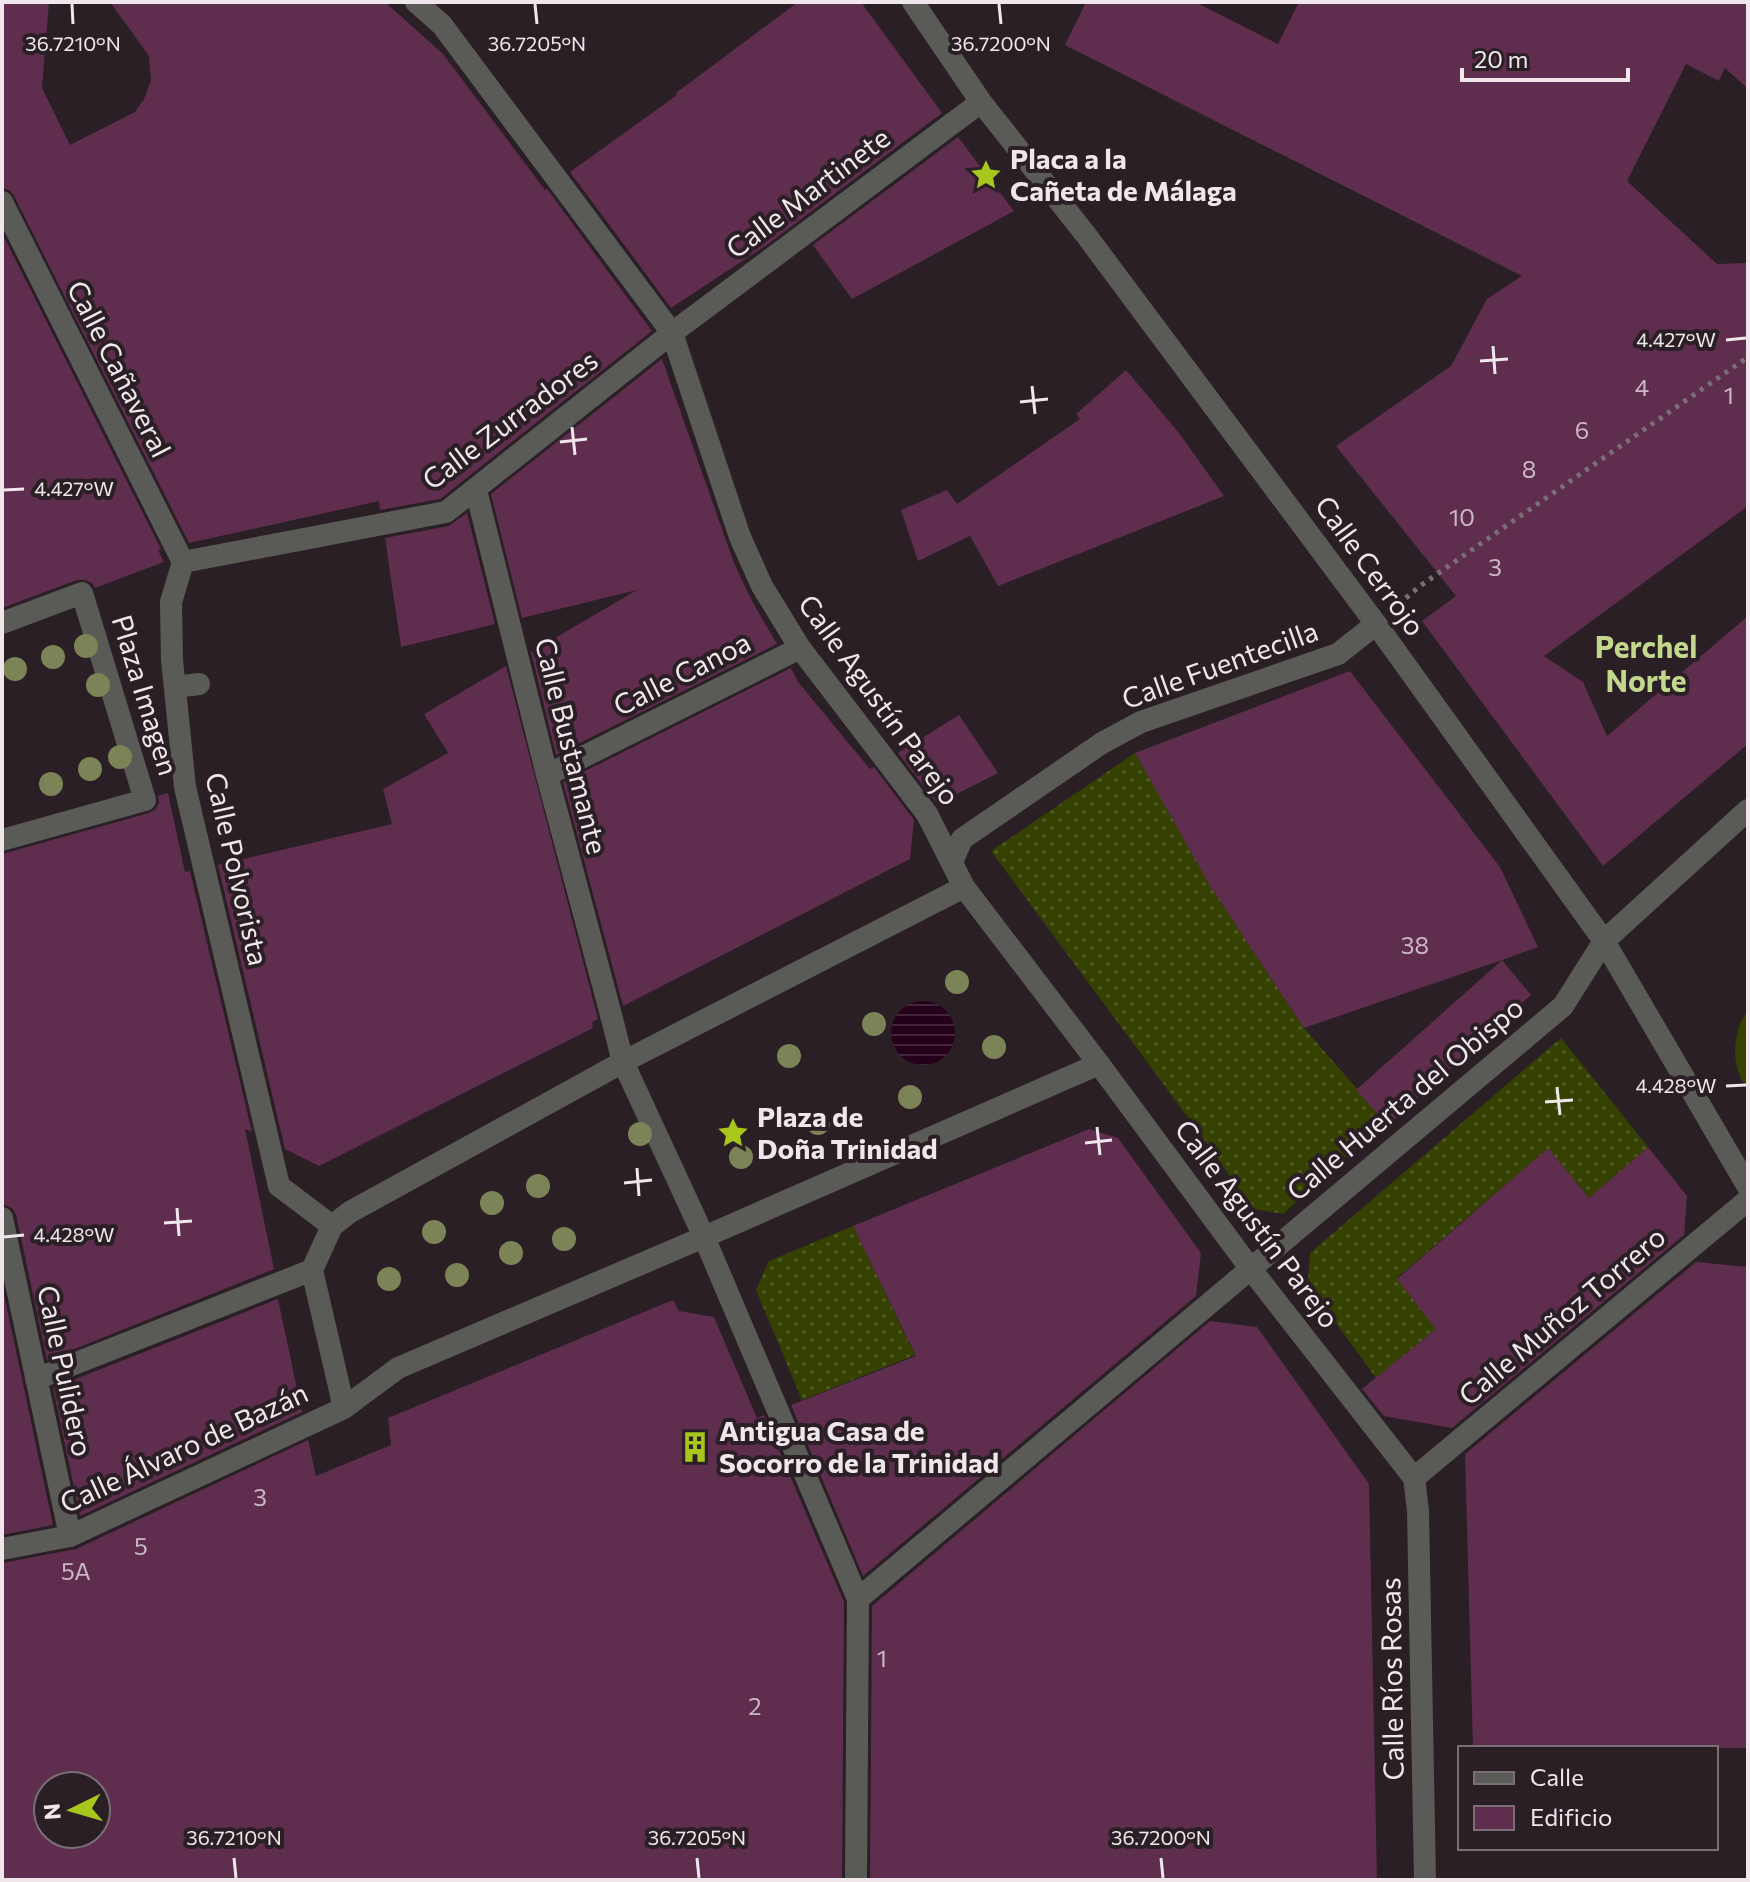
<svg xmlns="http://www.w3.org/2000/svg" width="1750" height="1882" viewBox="0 0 1750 1882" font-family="Commissioner,sans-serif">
<defs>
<pattern id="grass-dots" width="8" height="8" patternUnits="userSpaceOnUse" patternTransform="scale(2)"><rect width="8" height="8" fill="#354101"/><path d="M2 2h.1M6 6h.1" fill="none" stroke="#535c26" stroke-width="1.8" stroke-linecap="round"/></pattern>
<pattern id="water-rules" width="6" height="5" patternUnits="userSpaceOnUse" patternTransform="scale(2)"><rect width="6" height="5" fill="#25001a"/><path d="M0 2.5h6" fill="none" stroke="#45253b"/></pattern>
</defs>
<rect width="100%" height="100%" fill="#2a1f25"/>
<!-- grass -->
<path fill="url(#grass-dots)" d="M 1135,753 L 1213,889 L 1304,1028 L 1385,1121 L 1283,1214 L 1253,1209 L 1201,1135 L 991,851 Z
M 1561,1038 L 1648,1147 L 1589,1198 L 1547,1149 L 1397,1278 L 1436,1329 L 1376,1378 L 1308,1284 L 1310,1253 Z
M 853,1226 L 915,1355 L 802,1400 L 756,1290 L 769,1261 Z"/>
<!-- garden -->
<path fill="#354101" d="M 1748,1010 L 1748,1092 C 1744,1084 1739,1076 1737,1067 C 1732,1050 1737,1024 1748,1010 Z"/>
<!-- water -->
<path fill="url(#water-rules)" d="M891 1033a32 32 0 1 1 64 0a32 32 0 1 1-64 0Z"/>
<!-- building -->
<path fill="#5f2d4e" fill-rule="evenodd" d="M 2,2 L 49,2 L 42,88 L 70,145 L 135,112 L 144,99 L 151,80 L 149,56 L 110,2 L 385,2 L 443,54 L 545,190 L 547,189 L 652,331 L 440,499 L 380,510 L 379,501 L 189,543 L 14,196 L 9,190 L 2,188 Z
M 798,2 L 861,2 L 942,113 L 768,244 L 671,308 L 570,172 L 677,95 L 676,93 Z
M 1086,2 L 1195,2 L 1278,44 L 1299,2 L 1748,2 L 1748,89 L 1725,68 L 1719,81 L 1686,64 L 1627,181 L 1717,264 L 1748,263 L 1748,506 L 1544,656 L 1583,682 L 1607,736 L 1748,616 L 1748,744 L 1603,866 L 1422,621 L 1456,596 L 1336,446 L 1451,366 L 1487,299 L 1522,276 L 1065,45 Z
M 958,137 L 1014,211 L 852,299 L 813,245 Z
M 2,233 L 161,549 L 158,550 L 164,562 L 95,588 L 92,583 L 85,580 L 77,580 L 2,608 Z
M 662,359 L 734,563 L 752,601 L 777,644 L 556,755 L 531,652 L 637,590 L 522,618 L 491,494 Z
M 1126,370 L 1179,433 L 1224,496 L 998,586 L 970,536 L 918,561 L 901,510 L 947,490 L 957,504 L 1080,419 L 1076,414 Z
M 467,513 L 495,624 L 401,647 L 385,538 L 449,526 Z
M 506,666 L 598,1019 L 592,1022 L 593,1028 L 319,1166 L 285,1149 L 218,865 L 392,824 L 383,789 L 448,753 L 424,714 Z
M 791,668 L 798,682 L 870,769 L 874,767 L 914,820 L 910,859 L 623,1006 L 563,782 Z
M 1350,671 L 1500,867 L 1538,947 L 1502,960 L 1531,995 L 1388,1125 L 1356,1090 L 1502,960 L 1304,1028 L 1210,886 L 1135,753 Z
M 959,715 L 998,773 L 937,804 L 898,753 Z
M 168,793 L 185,872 L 190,871 L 252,1132 L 245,1129 L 274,1269 L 47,1360 L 16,1215 L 12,1208 L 2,1204 L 2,854 L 149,813 L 156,809 L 159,802 L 158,796 Z
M 1089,1129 L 1118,1138 L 1201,1253 L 1196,1296 L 863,1576 L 791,1405 L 916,1356 L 853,1226 Z
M 1648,1147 L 1687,1196 L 1684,1235 L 1452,1428 L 1384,1416 L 1362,1389 L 1436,1329 L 1397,1279 L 1548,1148 L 1589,1198 Z
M 1696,1262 L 1748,1267 L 1748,1748 L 1473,1748 L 1465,1454 Z
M 2,1285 L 53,1525 L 2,1535 Z
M 278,1299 L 302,1412 L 80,1516 L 53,1388 Z
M 673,1300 L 679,1311 L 714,1317 L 757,1418 L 764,1415 L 844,1602 L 842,1880 L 2,1880 L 2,1563 L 76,1549 L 308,1440 L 316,1476 L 391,1445 L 388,1418 ZM 48,1786 L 96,1786 L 96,1834 L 48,1834 Z
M 1210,1321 L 1257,1327 L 1369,1484 L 1377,1880 L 870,1880 L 872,1606 Z"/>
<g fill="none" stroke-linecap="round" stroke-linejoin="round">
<!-- path -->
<path stroke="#796f75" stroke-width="5" stroke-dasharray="4 6" stroke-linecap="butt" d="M 1406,598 L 1420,586 L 1748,357"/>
<!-- service -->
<path stroke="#5a5b56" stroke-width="22" d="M 175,687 L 199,684"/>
<!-- pedestrian -->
<path stroke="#5a5b56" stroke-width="22" d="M 2,202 L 183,562
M 2,623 L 82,593 L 145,800 L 2,840
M 611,1015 L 623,1062 L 704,1237
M 279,1186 L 332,1226
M 2,1218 L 70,1536
M 36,1379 L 312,1270
M 344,1408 L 312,1270 L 332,1226 L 350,1212 L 623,1062 L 964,887"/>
<!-- minor -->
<path stroke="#5a5b56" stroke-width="22" d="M 416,2 L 442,25 L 672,333 L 740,537 L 762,586 L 800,648 L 927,814 L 964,887 L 1099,1064 L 1250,1268 L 1414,1478 L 1418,1511 L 1425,1880
M 913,2 L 981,102 L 1086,235 L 1376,624 L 1604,941 L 1748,1187
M 476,490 L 547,775 L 611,1015
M 547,775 L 800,648
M 952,862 L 962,839 L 1102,743 L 1141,722 L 1338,654 L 1376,624
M 279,1186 L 185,787 L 172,660 L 171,602 L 183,562 L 446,512 L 672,333 L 981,102
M 704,1237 L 858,1599 L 856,1880
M 1414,1478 L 1748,1200
M 2,1549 L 70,1536 L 344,1408 L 398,1368 L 704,1237 L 1099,1064
M 858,1599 L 1563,1006 L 1604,941 L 1748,810"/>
</g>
<!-- trees -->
<g fill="#7c8457">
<circle cx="86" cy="646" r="12"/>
<circle cx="53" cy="657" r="12"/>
<circle cx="15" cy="669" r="12"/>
<circle cx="98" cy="685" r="12"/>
<circle cx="120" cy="757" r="12"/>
<circle cx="90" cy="769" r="12"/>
<circle cx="51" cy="784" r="12"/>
<circle cx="957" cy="982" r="12"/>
<circle cx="874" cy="1024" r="12"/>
<circle cx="994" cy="1047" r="12"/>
<circle cx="789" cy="1056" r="12"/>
<circle cx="910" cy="1097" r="12"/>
<circle cx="818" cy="1123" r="12"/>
<circle cx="640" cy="1134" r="12"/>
<circle cx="741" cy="1157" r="12"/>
<circle cx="538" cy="1186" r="12"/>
<circle cx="492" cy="1203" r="12"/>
<circle cx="434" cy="1232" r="12"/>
<circle cx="564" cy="1239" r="12"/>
<circle cx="511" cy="1253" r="12"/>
<circle cx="457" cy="1275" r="12"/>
<circle cx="389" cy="1279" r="12"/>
</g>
<!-- ticks -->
<path fill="none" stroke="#efe7ec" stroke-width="3" d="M 72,4 L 73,24M 535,4 L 537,24M 999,4 L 1001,24M 1726,340 L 1746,338M 1493,346 L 1495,374M 1480,361 L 1508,359M 1032,386 L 1035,414M 1020,402 L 1048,399M 572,427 L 575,455M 560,442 L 587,439M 4,490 L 24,489M 1726,1086 L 1746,1085M 1557,1087 L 1560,1115M 1545,1102 L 1573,1100M 1097,1127 L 1100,1155M 1085,1143 L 1112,1140M 637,1168 L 639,1196M 624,1183 L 652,1180M 177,1208 L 179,1236M 164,1223 L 192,1221M 4,1237 L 24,1235M 234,1858 L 236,1878M 697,1858 L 699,1878M 1161,1858 L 1163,1878"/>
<!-- icons -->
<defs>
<symbol id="sight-bare" viewBox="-9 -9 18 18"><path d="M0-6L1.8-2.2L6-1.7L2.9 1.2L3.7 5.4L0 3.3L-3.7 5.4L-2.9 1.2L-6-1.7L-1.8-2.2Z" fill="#a8c71d" stroke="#2a1f25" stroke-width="2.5" paint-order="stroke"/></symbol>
<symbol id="building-bare" viewBox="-9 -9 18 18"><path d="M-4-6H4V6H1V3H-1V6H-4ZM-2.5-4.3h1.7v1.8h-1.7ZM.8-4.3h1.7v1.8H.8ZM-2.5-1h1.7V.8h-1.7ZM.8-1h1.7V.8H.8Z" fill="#a8c71d" stroke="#2a1f25" stroke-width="2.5" paint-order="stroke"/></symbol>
</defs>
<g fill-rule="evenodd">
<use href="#sight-bare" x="964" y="153" width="44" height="44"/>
<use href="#sight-bare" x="711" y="1111" width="44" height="44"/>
<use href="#building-bare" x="673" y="1425" width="44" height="44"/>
</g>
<g text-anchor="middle" stroke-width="8" stroke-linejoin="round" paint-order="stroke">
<!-- number labels -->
<g font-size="24" fill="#cbb8c4">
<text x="1642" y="396">4</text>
<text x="1729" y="404">1</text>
<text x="1582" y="439">6</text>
<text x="1529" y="478">8</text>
<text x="1462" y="526">10</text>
<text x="1495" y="576">3</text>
<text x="1415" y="954">38</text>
<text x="260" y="1506">3</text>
<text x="141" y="1555">5</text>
<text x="76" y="1580">5A</text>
<text x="882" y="1667">1</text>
<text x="755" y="1715">2</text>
</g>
<!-- poi labels -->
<g font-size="28" font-weight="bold" fill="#efe7ec" stroke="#2a1f25" text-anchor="start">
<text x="1010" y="169">Placa a la<tspan x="1010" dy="32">Cañeta de Málaga</tspan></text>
<text x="757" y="1127">Plaza de<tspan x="757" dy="32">Doña Trinidad</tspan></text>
<text x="719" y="1441">Antigua Casa de<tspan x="719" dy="32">Socorro de la Trinidad</tspan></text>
</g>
<!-- street labels -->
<g font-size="28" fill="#efe7ec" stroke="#2a1f25">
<text transform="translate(808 193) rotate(-37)" y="10">Calle Martinete</text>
<text transform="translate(119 369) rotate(63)" y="10">Calle Cañaveral</text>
<text transform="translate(510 420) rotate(-37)" y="10">Calle Zurradores</text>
<text transform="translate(1370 566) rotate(54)" y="10">Calle Cerrojo</text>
<text transform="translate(1220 665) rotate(-20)" y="10">Calle Fuentecilla</text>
<text transform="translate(682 674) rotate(-27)" y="10">Calle Canoa</text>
<text transform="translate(145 695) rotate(73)" y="10">Plaza Imagen</text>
<text transform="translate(879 700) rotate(54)" y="10">Calle Agustín Parejo</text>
<text transform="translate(571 746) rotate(76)" y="10">Calle Bustamante</text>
<text transform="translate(237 869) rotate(77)" y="10">Calle Polvorista</text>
<text transform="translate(1405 1099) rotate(-40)" y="10">Calle Huerta del Obispo</text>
<text transform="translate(1257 1224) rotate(53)" y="10">Calle Agustín Parejo</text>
<text transform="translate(1562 1316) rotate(-40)" y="10">Calle Muñoz Torrero</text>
<text transform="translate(65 1371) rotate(78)" y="10">Calle Pulidero</text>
<text transform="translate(184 1448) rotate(-25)" y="10">Calle Álvaro de Bazán</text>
<text transform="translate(1392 1679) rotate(-91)" y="10">Calle Ríos Rosas</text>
</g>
<!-- neighbourhood labels -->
<g font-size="30" font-weight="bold" fill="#c4d88d" stroke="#2a1f25">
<text x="1646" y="658">Perchel<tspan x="1646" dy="34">Norte</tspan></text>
</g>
</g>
<g font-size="20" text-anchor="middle" fill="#efe7ec" stroke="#2a1f25" stroke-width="8" stroke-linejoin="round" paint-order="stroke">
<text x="73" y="51">36.7210°N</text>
<text x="537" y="51">36.7205°N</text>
<text x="1001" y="51">36.7200°N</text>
<text x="1676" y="347">4.427°W</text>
<text x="74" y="496">4.427°W</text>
<text x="1676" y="1093">4.428°W</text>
<text x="74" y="1242">4.428°W</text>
<text x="234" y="1845">36.7210°N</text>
<text x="697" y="1845">36.7205°N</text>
<text x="1161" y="1845">36.7200°N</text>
</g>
<!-- border -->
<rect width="1750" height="1882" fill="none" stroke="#efe7ec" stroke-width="8"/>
<!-- legend -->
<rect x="1458" y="1746" width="260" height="104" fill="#2a1f25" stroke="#796f75" stroke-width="2"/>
<rect x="1474" y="1772" width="40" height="12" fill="#5a5b56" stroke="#796f75" stroke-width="2"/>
<text x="1530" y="1786" font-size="24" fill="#efe7ec">Calle</text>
<rect x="1474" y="1806" width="40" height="24" fill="#5f2d4e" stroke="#796f75" stroke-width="2"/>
<text x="1530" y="1826" font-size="24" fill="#efe7ec">Edificio</text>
<!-- north arrow -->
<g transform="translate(72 1810) rotate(265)"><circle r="38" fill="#2a1f25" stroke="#796f75" stroke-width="2"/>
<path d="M0-6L14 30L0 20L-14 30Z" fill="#a8c71d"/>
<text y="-12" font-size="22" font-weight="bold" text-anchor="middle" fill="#efe7ec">N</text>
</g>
<!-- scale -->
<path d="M1462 68v12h166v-12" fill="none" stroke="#efe7ec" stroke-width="4"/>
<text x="1474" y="68" font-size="24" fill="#efe7ec" stroke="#2a1f25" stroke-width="6" paint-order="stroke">20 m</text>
</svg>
